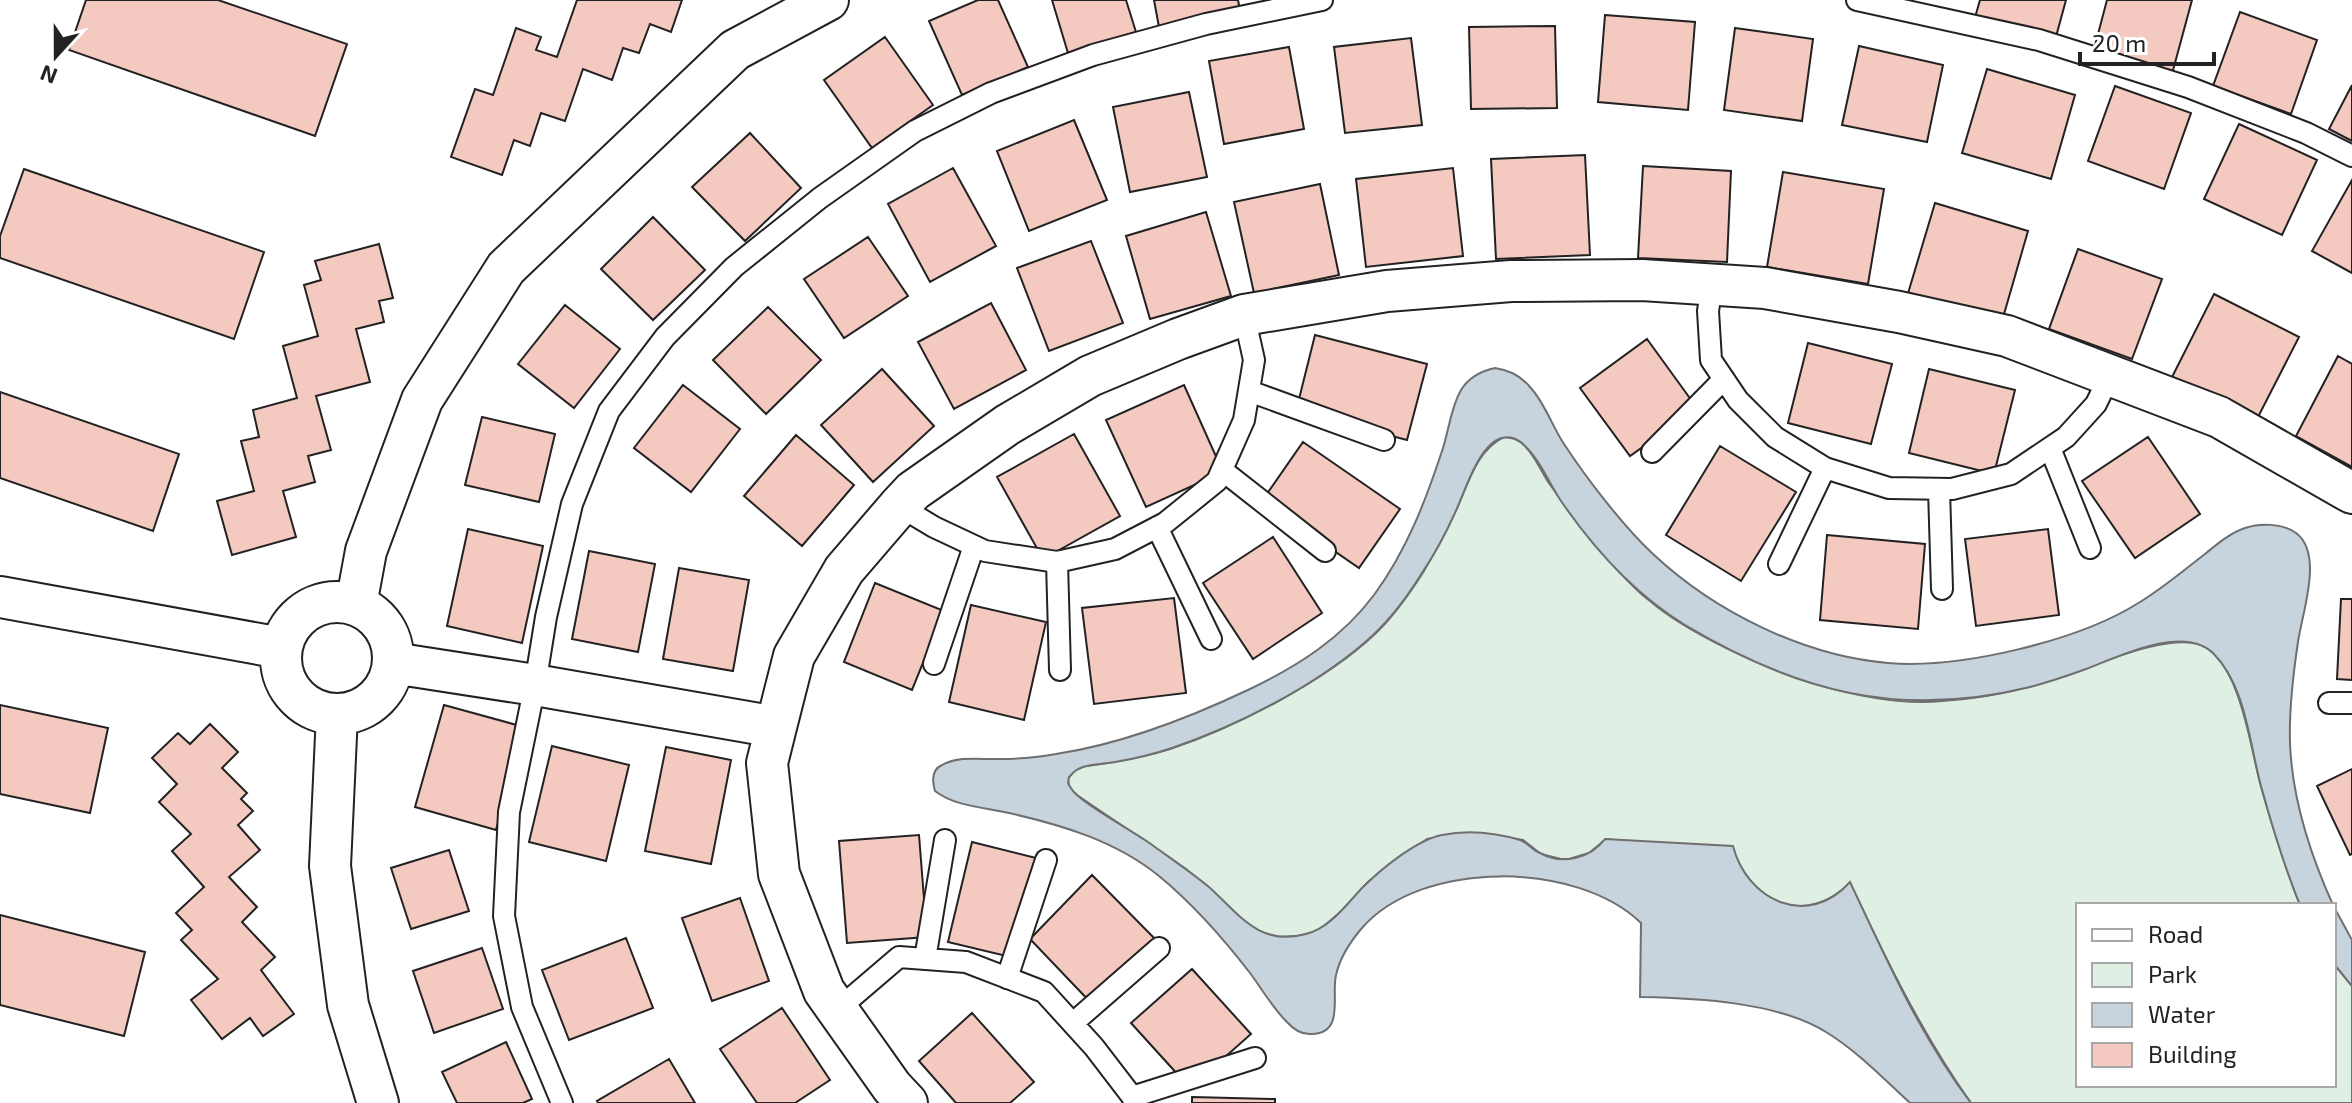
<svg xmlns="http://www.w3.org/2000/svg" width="2352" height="1103" viewBox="0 0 2352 1103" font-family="'Exo 2',sans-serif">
<rect width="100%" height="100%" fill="#fff"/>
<!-- park -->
<path fill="#e0efe3" stroke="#6f6f6f" stroke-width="2" d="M 1504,437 C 1512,438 1519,439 1525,446 C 1536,457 1542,474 1551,486 C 1569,511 1588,535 1607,558 C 1620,573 1634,589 1650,601 C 1686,632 1765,669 1811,683 C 1853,695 1898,705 1942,701 C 1972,699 2003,694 2032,686 C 2072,676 2170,627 2205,647 C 2242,668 2251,753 2262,790 C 2273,829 2285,867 2300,905 L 2078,905 L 2078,1085 L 2334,1085 L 2334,964 L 2352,986 L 2352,1103 L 1971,1103 C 1922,1034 1886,959 1850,884 C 1842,890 1834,897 1824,901 C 1783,917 1752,892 1736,857 L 1606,839 L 1589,853 L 1569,859 L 1561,859 L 1541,854 L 1523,840 L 1491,835 L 1464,833 L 1427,839 L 1368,882 L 1344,909 L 1318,931 L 1298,936 L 1278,937 L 1255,930 L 1243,922 L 1186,869 L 1074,793 L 1069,786 L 1068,779 L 1073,772 L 1080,767 C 1110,763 1141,758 1170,749 C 1234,728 1327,680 1376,633 C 1394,616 1410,593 1424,571 C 1435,551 1446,532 1455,512 C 1468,486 1475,451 1504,437 Z"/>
<!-- water -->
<path fill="#c7d3dd" stroke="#6f6f6f" stroke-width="2" d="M 1495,368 C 1509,370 1521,376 1530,387 C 1545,403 1552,426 1564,444 C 1587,479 1623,526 1653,554 C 1715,612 1804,656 1888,663 C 1960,669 2079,641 2140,602 C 2163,588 2184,570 2205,554 C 2217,544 2230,533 2245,528 C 2260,523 2283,523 2296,533 C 2324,554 2302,613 2298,642 C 2293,675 2289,710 2290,743 C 2292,799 2310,854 2333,905 L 2300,905 C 2284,866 2272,826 2261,786 C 2249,742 2246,686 2213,653 C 2183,624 2118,657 2086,669 C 2067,676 2049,682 2030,687 C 1900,719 1798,692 1685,625 C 1636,595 1594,549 1561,501 C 1549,483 1540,460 1524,445 C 1518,439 1510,436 1502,438 C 1478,444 1464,495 1454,515 C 1445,535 1434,555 1422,573 C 1406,599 1387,624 1363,644 C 1311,688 1237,726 1172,748 C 1154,754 1134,759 1115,762 C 1105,764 1092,764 1083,767 C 1075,770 1075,771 1069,777 C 1068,783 1067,783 1071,788 C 1078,802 1139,834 1155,847 C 1173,860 1192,873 1209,887 C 1239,914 1259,947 1306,934 C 1330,928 1346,905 1362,888 C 1380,870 1416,840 1442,835 C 1467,830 1496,833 1520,840 C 1527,842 1532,850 1540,853 C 1562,865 1590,859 1605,839 L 1733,846 C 1747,901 1808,929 1850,882 C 1886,958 1920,1036 1971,1103 L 1910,1103 C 1883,1078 1857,1051 1826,1032 C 1778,1002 1696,998 1640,997 L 1641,923 C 1577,861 1422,859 1362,928 C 1350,942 1340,957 1336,975 C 1331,995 1345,1033 1312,1034 C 1302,1035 1293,1029 1286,1021 C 1272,1007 1262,989 1250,973 C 1223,938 1193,904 1159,876 C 1116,841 1062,825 1009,813 C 984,807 956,807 935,791 C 932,781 931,770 942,765 C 960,755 983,760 1002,759 C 1020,759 1038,757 1056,754 C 1123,744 1189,718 1250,689 C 1298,666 1342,638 1374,595 C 1407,550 1426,500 1443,448 C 1449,429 1451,407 1461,390 C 1469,377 1481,371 1495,368 Z
M 2334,907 L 2352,940 L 2352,986 L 2334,964 Z"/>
<!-- building -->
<path fill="#f3c9c0" stroke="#222" stroke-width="2" d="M 86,0 L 218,0 L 347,44 L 315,136 L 69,50 Z
M 577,0 L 682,0 L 671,32 L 650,24 L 639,53 L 623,48 L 612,80 L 583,69 L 565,121 L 541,113 L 530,146 L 514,140 L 502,175 L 451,157 L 475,89 L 493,95 L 516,28 L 541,37 L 536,50 L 557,57 Z
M 978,0 L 998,0 L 1028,67 L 962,95 L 929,21 Z
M 1052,0 L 1126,0 L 1136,32 L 1068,53 Z
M 1154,0 L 1238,0 L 1241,15 L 1159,27 Z
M 1980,0 L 2066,0 L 2054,44 L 1974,21 Z
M 2107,0 L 2192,0 L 2172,74 L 2093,53 Z
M 2240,12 L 2317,40 L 2291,114 L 2213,86 Z
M 1605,15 L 1695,22 L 1688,110 L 1598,102 Z
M 1555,26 L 1557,108 L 1471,109 L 1469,27 Z
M 1735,28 L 1813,39 L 1802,121 L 1724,110 Z
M 885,37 L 933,105 L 872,148 L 824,80 Z
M 1411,38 L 1422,125 L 1345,133 L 1334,47 Z
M 1859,46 L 1943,65 L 1927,142 L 1842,125 Z
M 1289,47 L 1304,129 L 1224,144 L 1209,61 Z
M 1987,69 L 2075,95 L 2051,179 L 1962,153 Z
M 2352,85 L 2352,141 L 2329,129 Z
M 2115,86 L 2191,113 L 2164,189 L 2088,161 Z
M 1189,92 L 1207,177 L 1130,192 L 1113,107 Z
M 1074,120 L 1107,200 L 1029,231 L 997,151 Z
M 2239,124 L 2317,160 L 2282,235 L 2204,199 Z
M 750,133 L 801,188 L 745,241 L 692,187 Z
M 1585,155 L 1590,255 L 1496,259 L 1491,159 Z
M 1643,166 L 1731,171 L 1727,262 L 1638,258 Z
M 953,168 L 996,246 L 930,282 L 888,204 Z
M 1453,168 L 1463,256 L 1366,267 L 1356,179 Z
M 24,169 L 264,252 L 234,339 L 0,258 L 0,236 Z
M 1783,172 L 1884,189 L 1868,284 L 1767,267 Z
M 2352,180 L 2352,273 L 2312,251 Z
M 1320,184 L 1339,275 L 1254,293 L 1234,202 Z
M 1935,203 L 2028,231 L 2000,328 L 1906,300 Z
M 1206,212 L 1231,296 L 1150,319 L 1126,236 Z
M 653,217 L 705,270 L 653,320 L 601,269 Z
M 868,237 L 908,296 L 844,338 L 804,279 Z
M 1091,241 L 1123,323 L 1049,351 L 1017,268 Z
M 379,244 L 393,298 L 379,301 L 384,322 L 356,329 L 370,382 L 316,396 L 331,450 L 308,456 L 315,482 L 283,491 L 296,537 L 232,555 L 217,501 L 254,491 L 241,441 L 259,437 L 253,410 L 297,398 L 283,346 L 318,336 L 304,285 L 321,280 L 315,261 Z
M 2078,249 L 2162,279 L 2132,359 L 2049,329 Z
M 2214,294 L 2299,337 L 2257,419 L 2172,377 Z
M 991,303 L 1026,370 L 954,409 L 918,342 Z
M 565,305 L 620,349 L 574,408 L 518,364 Z
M 768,307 L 821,360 L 766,414 L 713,360 Z
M 1315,335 L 1427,364 L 1407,440 L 1296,411 Z
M 1647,339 L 1697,408 L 1630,456 L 1580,388 Z
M 1808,343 L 1892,364 L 1871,444 L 1788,423 Z
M 2338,356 L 2352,364 L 2352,467 L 2296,436 Z
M 882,369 L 934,426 L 873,482 L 821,425 Z
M 1929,369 L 2015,390 L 1994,474 L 1909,453 Z
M 683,385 L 740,429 L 691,492 L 634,448 Z
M 1184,385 L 1223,472 L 1146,507 L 1106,420 Z
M 0,392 L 179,454 L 153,531 L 0,478 Z
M 482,417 L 555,434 L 539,502 L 465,485 Z
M 1074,434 L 1120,516 L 1043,559 L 997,477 Z
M 796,435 L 854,485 L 802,546 L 744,496 Z
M 2148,437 L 2200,514 L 2135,558 L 2082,481 Z
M 1303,442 L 1400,509 L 1359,568 L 1262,501 Z
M 1720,446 L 1796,492 L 1741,581 L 1666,535 Z
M 468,529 L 543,546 L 522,643 L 447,626 Z
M 2048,529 L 2059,615 L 1976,626 L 1965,539 Z
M 1827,535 L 1925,544 L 1918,629 L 1820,620 Z
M 1273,537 L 1322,613 L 1253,659 L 1203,583 Z
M 589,551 L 655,564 L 638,652 L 572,639 Z
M 679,568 L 749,580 L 733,671 L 663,659 Z
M 875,583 L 944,611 L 912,690 L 844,662 Z
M 1174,598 L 1186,693 L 1094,704 L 1082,608 Z
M 2341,599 L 2352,599 L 2352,680 L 2337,679 Z
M 971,605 L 1046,622 L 1024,720 L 949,702 Z
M 0,705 L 108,728 L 90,813 L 0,794 Z
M 444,705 L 524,727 L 496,830 L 415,807 Z
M 210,724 L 238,752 L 222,768 L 247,793 L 241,799 L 253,811 L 238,825 L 260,850 L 229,877 L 257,907 L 242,922 L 275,957 L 261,970 L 294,1014 L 263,1036 L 250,1018 L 222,1039 L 191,1000 L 218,979 L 181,940 L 192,930 L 176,913 L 204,887 L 172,851 L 191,834 L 159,802 L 177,784 L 152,758 L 178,733 L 190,744 Z
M 552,746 L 629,765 L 606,861 L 529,842 Z
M 666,747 L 731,760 L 711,864 L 645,851 Z
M 2352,769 L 2352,854 L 2350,855 L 2317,786 Z
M 919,835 L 927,937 L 847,943 L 839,841 Z
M 972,842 L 1044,860 L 1019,959 L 948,942 Z
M 449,850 L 469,911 L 411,929 L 391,868 Z
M 1092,875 L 1159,943 L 1094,1006 L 1030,939 Z
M 740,898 L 769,981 L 712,1001 L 682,918 Z
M 0,915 L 145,952 L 124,1036 L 0,1005 Z
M 626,938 L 653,1008 L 569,1040 L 542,970 Z
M 482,948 L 503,1009 L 434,1033 L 413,971 Z
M 1192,969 L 1251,1034 L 1190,1088 L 1131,1023 Z
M 782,1008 L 830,1080 L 795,1103 L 757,1103 L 720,1049 Z
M 972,1013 L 1034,1082 L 1010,1103 L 956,1103 L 919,1061 Z
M 506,1042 L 532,1099 L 523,1103 L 457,1103 L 442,1072 Z
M 669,1059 L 695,1103 L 598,1103 L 597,1101 Z
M 1192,1097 L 1275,1099 L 1275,1103 L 1192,1103 Z"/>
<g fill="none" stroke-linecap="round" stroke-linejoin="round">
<defs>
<path id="lane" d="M 1857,0 L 2039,40 L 2188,87 L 2306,133 L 2352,156
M 1712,285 L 1708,311 L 1711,360 L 1738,400 L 1775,437 L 1825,468 L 1889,488 L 1952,489 L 2011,474 L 2066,437 L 2096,404 L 2110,375
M 1249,391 L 1384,440
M 2050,448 L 2090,548
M 1652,452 L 1724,379
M 1222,470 L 1325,551
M 1939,489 L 1942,589
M 899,506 L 934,527 L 985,551 L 1057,562 L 1115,549 L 1165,523 L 1217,481 L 1244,420 L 1254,360 L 1244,315
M 1157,527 L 1211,639
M 1057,562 L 1060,670
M 1779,564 L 1825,468
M 934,664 L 974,546
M 2329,703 L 2352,703
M 925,959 L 945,840
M 1007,978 L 1046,860
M 837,1010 L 899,957 L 966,962 L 1044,992 L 1094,1047 L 1137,1103
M 1073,1023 L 1159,948
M 1132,1097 L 1255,1058
M 562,1103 L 522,1007 L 504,916 L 509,812 L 535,685 L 546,617 L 572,504 L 609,411 L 665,337 L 734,267 L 820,198 L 915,131 L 991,93 L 1093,55 L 1206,24 L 1322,0"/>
<path id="street" d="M 0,597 L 281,648
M281 658a56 56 0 1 1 112 0a56 56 0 1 1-112 0Z
M 356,605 L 366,551 L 422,400 L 506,268 L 735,50 L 828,0
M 393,663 L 535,685 L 776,727
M 337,714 L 330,866 L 348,1005 L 378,1103
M 907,1103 L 892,1087 L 824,991 L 779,874 L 767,763 L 776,727 L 794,656 L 844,570 L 899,506 L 913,491 L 1007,425 L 1090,376 L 1178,339 L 1244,315 L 1387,291 L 1511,281 L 1642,280 L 1765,288 L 1899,312 L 2007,336 L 2219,417 L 2352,493"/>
</defs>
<!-- lane casing -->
<use href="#lane" stroke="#222" stroke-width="24"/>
<!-- street casing -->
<use href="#street" stroke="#222" stroke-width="44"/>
<!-- lane -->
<use href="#lane" stroke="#fff" stroke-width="20"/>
<!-- street -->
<use href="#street" stroke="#fff" stroke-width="40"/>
</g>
<!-- legend -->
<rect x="2076" y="903" width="260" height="184" fill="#ffffff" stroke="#a7a7a7" stroke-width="2"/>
<rect x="2092" y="929" width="40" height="12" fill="#ffffff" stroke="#a7a7a7" stroke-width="2"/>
<text x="2148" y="943" font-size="24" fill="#222222">Road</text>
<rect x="2092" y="963" width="40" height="24" fill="#e0efe3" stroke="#a7a7a7" stroke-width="2"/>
<text x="2148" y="983" font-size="24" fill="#222222">Park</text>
<rect x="2092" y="1003" width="40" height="24" fill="#c7d3dd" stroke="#a7a7a7" stroke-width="2"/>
<text x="2148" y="1023" font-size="24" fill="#222222">Water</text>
<rect x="2092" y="1043" width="40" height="24" fill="#f3c9c0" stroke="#a7a7a7" stroke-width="2"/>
<text x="2148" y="1063" font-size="24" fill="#222222">Building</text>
<!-- north arrow -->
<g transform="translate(56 56) rotate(201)" stroke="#ffffff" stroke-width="6" paint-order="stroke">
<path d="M0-6L14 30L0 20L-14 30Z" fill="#222222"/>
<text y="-12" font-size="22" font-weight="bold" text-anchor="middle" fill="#222222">N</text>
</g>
<!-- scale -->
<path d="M2080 52v12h134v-12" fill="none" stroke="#222222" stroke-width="4"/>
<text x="2092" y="52" font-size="24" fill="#222222" stroke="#ffffff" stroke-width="6" paint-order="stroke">20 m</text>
</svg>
